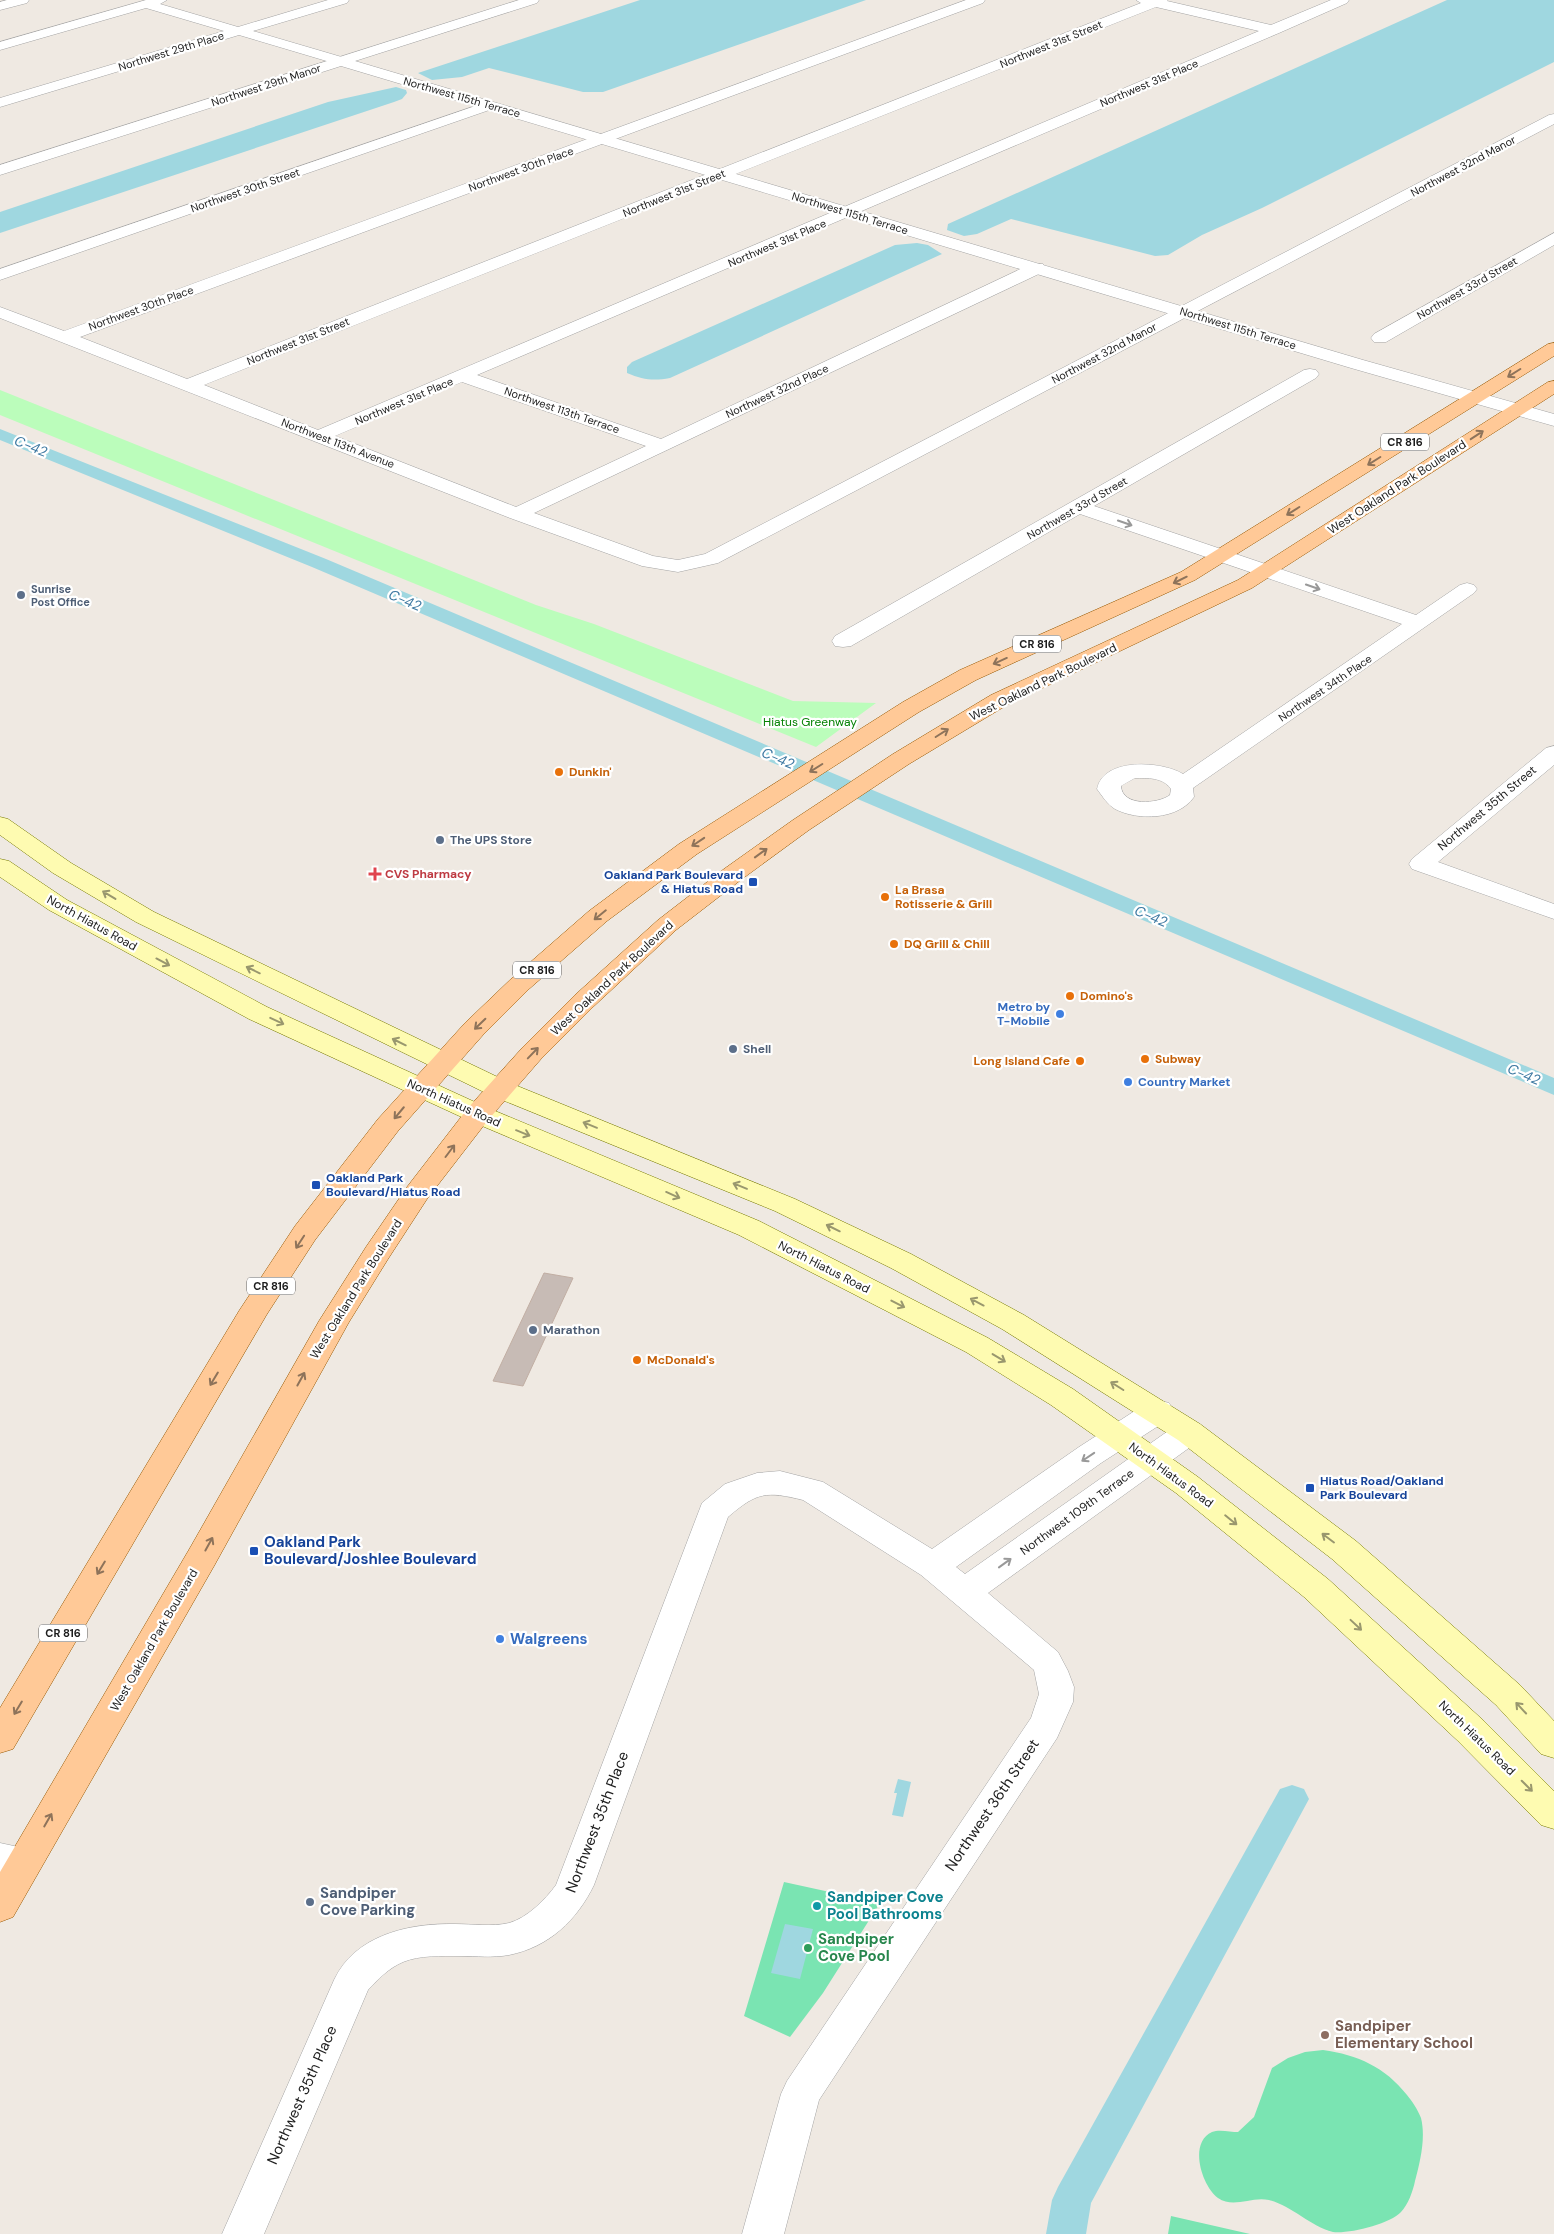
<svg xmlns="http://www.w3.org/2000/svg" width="1554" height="2234" viewBox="0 0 1554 2234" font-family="'DM Sans',sans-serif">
<rect width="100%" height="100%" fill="#efe9e2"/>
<!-- park -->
<path fill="#bbfdbb" d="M 0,390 L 536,605 L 594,624 L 793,701 L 876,703 L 816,747 L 0,415 Z"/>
<!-- pitch -->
<path fill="#7ae4b2" d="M 784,1882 L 880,1903 L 823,1993 L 790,2037 L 744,2016 Z
M 1323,2050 C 1358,2055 1385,2067 1407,2095 C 1412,2101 1418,2110 1421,2118 C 1426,2138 1420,2162 1415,2181 C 1413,2191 1408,2205 1401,2212 C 1390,2224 1349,2234 1333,2232 C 1310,2226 1292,2206 1269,2200 C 1251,2196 1234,2209 1218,2198 C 1202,2186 1188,2143 1212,2132 C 1219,2129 1231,2132 1238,2132 L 1254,2117 L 1272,2068 L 1288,2058 L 1305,2052 Z
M 1171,2216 L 1250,2234 L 1168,2234 Z"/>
<!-- water -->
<path fill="#9fd7e0" d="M 640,0 L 866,0 L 603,92 L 583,92 L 489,68 L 462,77 L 432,80 L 418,73 Z
M 1447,0 L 1554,0 L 1554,62 L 1262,208 L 1202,235 L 1168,255 L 1155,256 L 1011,219 L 977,234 L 964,236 L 947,230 L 948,224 Z
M 396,87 L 406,90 L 407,93 L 402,99 L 394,102 L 0,233 L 0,212 L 328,102 Z
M 917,243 L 928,245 L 942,254 L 670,378 C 654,381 643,380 627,373 L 627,367 L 632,362 L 895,245 Z
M 898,1779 L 911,1782 L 903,1817 L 892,1815 L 897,1793 L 894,1793 Z
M 785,1924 L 813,1929 L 800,1979 L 771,1973 Z"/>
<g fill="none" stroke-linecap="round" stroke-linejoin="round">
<!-- canal -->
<path fill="#9fd7e0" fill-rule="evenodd" d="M 0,429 L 326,559 L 1554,1078 L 1554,1095 L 312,567 L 0,440 Z
M 1292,1785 L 1304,1789 L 1309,1799 L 1091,2203 L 1086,2234 L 1046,2234 L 1052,2200 L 1058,2187 L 1280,1789 Z"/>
</g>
<!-- building -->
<path fill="#c7bbb5" stroke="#c1aea3" d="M 544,1273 L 573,1278 L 523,1386 L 493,1381 Z"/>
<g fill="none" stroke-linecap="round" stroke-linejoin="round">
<defs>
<path id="minor" d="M 7,0 L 29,0 L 27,3 L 0,10 L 0,2 Z
M 146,0 L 167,0 L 160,4 L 238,27 L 328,0 L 349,0 L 347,3 L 253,31 L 345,58 L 347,61 L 340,65 L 239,35 L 0,107 L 0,98 L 224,31 L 146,8 L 0,50 L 0,42 Z
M 966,0 L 985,0 L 983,3 L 80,337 L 187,379 L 1141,3 L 1136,0 L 1168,0 L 1167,1 L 1271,25 L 1331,0 L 1349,0 L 1347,3 L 1279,33 L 477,375 L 661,439 L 1031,264 L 1043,264 L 1045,268 L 1043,272 L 534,513 L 653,556 L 678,560 L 705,554 L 1549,115 L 1554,114 L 1554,124 L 718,563 L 678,572 L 642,566 L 510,518 L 0,318 L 0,307 L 64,331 ZM 1156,7 L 1259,31 L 318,430 L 204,385 ZM 462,382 L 646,446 L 516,507 L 335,436 Z
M 490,101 L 497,105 L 495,108 L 0,280 L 0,269 Z
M 1554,233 L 1554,245 L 1386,342 L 1374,342 L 1371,338 L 1374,334 Z
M 1310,369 L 1316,370 L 1319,374 L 1316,378 L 1094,506 L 1416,615 L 1460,585 L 1467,583 L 1474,585 L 1477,589 L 1474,593 L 1193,788 L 1194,797 C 1178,820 1138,821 1115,809 C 1107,804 1103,797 1097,789 C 1103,757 1162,761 1183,774 L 1402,624 L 1080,514 L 851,646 L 843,647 L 835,646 L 832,641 L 835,636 L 1304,370 ZM 1135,778 C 1147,778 1163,777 1171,789 L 1170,795 C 1158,804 1122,807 1121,786 Z
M 1554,746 L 1554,765 L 1438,862 L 1554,904 L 1554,919 L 1412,869 L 1409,864 L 1412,859 L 1546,748 Z
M 1158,1400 L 1169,1403 L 1174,1411 L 1169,1419 L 1101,1463 L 956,1567 L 965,1574 L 1178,1424 L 1189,1421 L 1200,1424 L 1205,1432 L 1200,1440 L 988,1593 L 1058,1652 L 1068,1671 L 1074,1687 L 1073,1702 L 1057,1738 L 819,2100 L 784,2234 L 742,2234 L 781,2094 L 787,2081 L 1031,1718 L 1039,1694 L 1034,1670 L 921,1575 L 803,1500 C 766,1491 757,1492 728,1517 L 594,1885 C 577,1920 549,1947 509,1955 C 493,1958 476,1956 460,1956 C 442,1956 420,1955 403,1962 C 389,1968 378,1979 368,1990 L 264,2234 L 222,2234 L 334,1980 C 355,1935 409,1923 455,1924 C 472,1924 492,1927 509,1923 C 527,1918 545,1900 556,1885 L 702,1503 L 725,1484 L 757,1473 L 780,1471 L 823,1482 L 932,1549 L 1079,1447 L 1147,1403 Z"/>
<path id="tertiary" d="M 519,0 L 539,0 L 537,3 L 355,61 L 1363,360 L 1554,414 L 1554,426 L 1351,368 L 341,66 L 0,175 L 0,165 Z
M 0,1843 L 37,1851 L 43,1862 L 37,1873 L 24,1877 L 0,1873 Z"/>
<path id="secondary" d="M 0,817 L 8,819 L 71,863 L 154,912 L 510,1083 L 795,1199 L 911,1254 L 1024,1315 L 1200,1424 L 1356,1541 L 1520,1685 L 1554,1721 L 1554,1758 L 1541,1754 L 1496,1705 L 1332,1559 L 1178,1440 L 1002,1329 L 891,1268 L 775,1211 L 490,1095 L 136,922 L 53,873 L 0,835 Z
M 0,859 L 9,861 L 67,900 L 267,1007 L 488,1108 L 759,1221 L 988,1338 L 1073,1389 L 1198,1477 L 1328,1579 L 1484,1721 L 1554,1791 L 1554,1829 L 1541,1825 L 1458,1741 L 1304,1597 L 1176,1493 L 1051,1405 L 966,1352 L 739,1235 L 468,1120 L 249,1019 L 49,910 L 0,877 Z"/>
<path id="primary" d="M 1554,343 L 1554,356 L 1195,580 L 976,680 L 919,712 L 697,854 L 607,921 L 529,989 L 483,1035 L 398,1131 L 315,1240 L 267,1314 L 13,1749 L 0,1753 L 0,1708 L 239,1311 L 295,1226 L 378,1119 L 465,1023 L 511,979 L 589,911 L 679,844 L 903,702 L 960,670 L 1181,572 L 1548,344 Z
M 1554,381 L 1554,394 L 1252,588 L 1007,705 L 909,764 L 809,830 L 742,879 L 676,930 L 593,1007 L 541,1059 L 488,1120 L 427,1199 L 388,1259 L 349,1322 L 214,1566 L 13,1917 L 0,1922 L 0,1872 L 190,1548 L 319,1321 L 366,1247 L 407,1187 L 468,1108 L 523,1047 L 575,995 L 658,920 L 724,869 L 793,820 L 893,754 L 991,695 L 1238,580 L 1548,382 Z"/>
</defs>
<!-- minor casing -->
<use href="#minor" stroke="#a4a4a4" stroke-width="1"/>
<!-- tertiary casing -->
<use href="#tertiary" stroke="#a4a4a4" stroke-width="1"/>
<!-- secondary casing -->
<use href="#secondary" stroke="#757800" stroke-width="1"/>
<!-- primary casing -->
<use href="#primary" stroke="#965700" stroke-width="1"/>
<!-- minor -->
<use href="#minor" fill="#fff" fill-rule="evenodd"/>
<!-- tertiary -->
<use href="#tertiary" fill="#fff" fill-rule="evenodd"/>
<!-- secondary -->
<use href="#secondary" fill="#fefbb1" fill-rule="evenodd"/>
<!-- primary -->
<use href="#primary" fill="#ffc997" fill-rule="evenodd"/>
</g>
<!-- one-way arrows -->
<defs><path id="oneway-shaft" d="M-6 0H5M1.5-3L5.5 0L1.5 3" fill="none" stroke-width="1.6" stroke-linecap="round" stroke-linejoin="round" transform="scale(1.25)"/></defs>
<g stroke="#8e735a">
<use href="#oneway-shaft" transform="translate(1514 373) rotate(148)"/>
<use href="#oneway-shaft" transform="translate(1477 435) rotate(-33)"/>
<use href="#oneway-shaft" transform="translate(1374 461) rotate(148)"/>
<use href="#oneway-shaft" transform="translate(1293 511) rotate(148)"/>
<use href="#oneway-shaft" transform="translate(1180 580) rotate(154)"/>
<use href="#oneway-shaft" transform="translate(1000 661) rotate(156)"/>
<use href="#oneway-shaft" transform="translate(942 733) rotate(-32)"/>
<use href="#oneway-shaft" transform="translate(816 768) rotate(148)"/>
<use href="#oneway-shaft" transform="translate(698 842) rotate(146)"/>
<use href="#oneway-shaft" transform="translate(761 853) rotate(-36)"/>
<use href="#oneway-shaft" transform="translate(600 915) rotate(141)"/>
<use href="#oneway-shaft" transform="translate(480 1024) rotate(136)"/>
<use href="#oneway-shaft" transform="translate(533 1053) rotate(-46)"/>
<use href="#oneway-shaft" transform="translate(399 1113) rotate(130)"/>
<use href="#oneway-shaft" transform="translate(450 1151) rotate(-53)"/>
<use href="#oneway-shaft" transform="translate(300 1242) rotate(123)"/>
<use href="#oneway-shaft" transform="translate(214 1379) rotate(121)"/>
<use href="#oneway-shaft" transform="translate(301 1379) rotate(-61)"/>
<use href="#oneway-shaft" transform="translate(209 1544) rotate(-61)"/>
<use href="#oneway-shaft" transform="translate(101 1568) rotate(121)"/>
<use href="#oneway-shaft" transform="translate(18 1708) rotate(121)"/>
<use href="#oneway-shaft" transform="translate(48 1820) rotate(-60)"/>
</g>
<g stroke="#999">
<use href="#oneway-shaft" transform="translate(1125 523) rotate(19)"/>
<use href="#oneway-shaft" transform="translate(1313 587) rotate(19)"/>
<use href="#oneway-shaft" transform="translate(1088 1457) rotate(146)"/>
<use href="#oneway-shaft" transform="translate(1005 1563) rotate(-36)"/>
</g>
<g stroke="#99976e">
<use href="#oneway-shaft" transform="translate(109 895) rotate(-149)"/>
<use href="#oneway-shaft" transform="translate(163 962) rotate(28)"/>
<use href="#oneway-shaft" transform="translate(253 970) rotate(-154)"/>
<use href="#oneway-shaft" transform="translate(277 1021) rotate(25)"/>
<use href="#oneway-shaft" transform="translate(399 1042) rotate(-154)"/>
<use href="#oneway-shaft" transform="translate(590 1125) rotate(-158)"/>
<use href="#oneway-shaft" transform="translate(523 1133) rotate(22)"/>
<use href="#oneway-shaft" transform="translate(740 1186) rotate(-158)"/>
<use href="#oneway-shaft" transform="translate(673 1195) rotate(24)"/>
<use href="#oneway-shaft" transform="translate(833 1228) rotate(-154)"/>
<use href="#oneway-shaft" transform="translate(977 1302) rotate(-152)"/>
<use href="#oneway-shaft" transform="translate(898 1304) rotate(27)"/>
<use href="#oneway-shaft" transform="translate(999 1358) rotate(31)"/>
<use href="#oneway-shaft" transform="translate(1117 1386) rotate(-148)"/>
<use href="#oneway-shaft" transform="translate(1231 1520) rotate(39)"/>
<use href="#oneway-shaft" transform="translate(1328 1538) rotate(-143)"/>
<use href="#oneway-shaft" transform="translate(1356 1625) rotate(43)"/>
<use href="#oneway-shaft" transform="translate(1521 1708) rotate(-133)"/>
<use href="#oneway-shaft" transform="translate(1527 1786) rotate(45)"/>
</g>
<!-- markers -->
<g fill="#5c6f8a" stroke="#fff" stroke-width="2">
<circle cx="21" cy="595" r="5"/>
<circle cx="440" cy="840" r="5"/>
<circle cx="733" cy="1049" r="5"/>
<circle cx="533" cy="1330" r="5"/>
<circle cx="310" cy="1902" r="5"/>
</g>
<g fill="#e8710a" stroke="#fff" stroke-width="2">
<circle cx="559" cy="772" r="5"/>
<circle cx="885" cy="897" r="5"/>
<circle cx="894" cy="944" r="5"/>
<circle cx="1070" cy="996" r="5"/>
<circle cx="1145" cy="1059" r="5"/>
<circle cx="1080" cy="1061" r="5"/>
<circle cx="637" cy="1360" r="5"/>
</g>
<path fill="#e0444e" stroke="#fff" stroke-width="2" d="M372.5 866.5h5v5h5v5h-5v5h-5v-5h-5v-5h5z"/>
<g fill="#1a4fb4" stroke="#fff" stroke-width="2">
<rect x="748" y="877" width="10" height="10" rx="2.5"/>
<rect x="311" y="1180" width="10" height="10" rx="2.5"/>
<rect x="1305" y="1483" width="10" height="10" rx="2.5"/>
<rect x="249" y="1546" width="10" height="10" rx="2.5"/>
</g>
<g fill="#3f7fe0" stroke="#fff" stroke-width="2">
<circle cx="1060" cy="1014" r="5"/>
<circle cx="1128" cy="1082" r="5"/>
<circle cx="500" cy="1639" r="5"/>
</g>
<circle fill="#0f9aa8" stroke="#fff" stroke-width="2" cx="817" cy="1906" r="5"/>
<circle fill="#2e9e5b" stroke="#fff" stroke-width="2" cx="808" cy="1948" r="5"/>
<circle fill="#8d6e63" stroke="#fff" stroke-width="2" cx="1325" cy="2035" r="5"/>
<g text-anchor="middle" stroke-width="4.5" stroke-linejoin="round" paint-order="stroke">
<!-- far-street labels -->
<g font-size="11" fill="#1d1d1d" stroke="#fff">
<text transform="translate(1051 44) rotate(-22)" y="4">Northwest 31st Street</text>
<text transform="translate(171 51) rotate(-17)" y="4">Northwest 29th Place</text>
<text transform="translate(1149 83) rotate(-23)" y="4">Northwest 31st Place</text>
<text transform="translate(266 85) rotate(-18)" y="4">Northwest 29th Manor</text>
<text transform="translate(462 97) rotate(16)" y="4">Northwest 115th Terrace</text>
<text transform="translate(1463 166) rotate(-28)" y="4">Northwest 32nd Manor</text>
<text transform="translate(521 169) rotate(-20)" y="4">Northwest 30th Place</text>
<text transform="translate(245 190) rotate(-19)" y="4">Northwest 30th Street</text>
<text transform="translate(674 193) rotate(-22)" y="4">Northwest 31st Street</text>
<text transform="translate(850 213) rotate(17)" y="4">Northwest 115th Terrace</text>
<text transform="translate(777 243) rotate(-23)" y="4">Northwest 31st Place</text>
<text transform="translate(1467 288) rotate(-30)" y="4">Northwest 33rd Street</text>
<text transform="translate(141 308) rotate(-20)" y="4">Northwest 30th Place</text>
<text transform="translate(1238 328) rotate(17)" y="4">Northwest 115th Terrace</text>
<text transform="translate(298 341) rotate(-22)" y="4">Northwest 31st Street</text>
<text transform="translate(1104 353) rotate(-28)" y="4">Northwest 32nd Manor</text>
<text transform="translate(777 391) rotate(-25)" y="4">Northwest 32nd Place</text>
<text transform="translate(404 401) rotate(-23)" y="4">Northwest 31st Place</text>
<text transform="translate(562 410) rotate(19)" y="4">Northwest 113th Terrace</text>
<text transform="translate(338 443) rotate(21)" y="4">Northwest 113th Avenue</text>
<text transform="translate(1077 508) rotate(-30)" y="4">Northwest 33rd Street</text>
<text transform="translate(1325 688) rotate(-34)" y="4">Northwest 34th Place</text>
</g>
<!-- shield labels -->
<g fill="#fff" stroke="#616161" stroke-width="1">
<rect x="1381" y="433.5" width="48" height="17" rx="4"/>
<rect x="1013" y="635.5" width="48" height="17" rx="4"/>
<rect x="513" y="961.5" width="48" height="17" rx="4"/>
<rect x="247" y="1277.5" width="48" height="17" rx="4"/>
<rect x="39" y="1624.5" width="48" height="17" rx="4"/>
</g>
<g font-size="11" font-weight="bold" fill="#1d1d1d">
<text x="1405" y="446">CR 816</text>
<text x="1037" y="648">CR 816</text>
<text x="537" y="974">CR 816</text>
<text x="271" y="1290">CR 816</text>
<text x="63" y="1637">CR 816</text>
</g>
<!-- far-service labels -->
<g font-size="11" font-weight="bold" fill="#4e5e75" stroke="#fff" text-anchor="start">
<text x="31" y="593">Sunrise<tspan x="31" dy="13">Post Office</tspan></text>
</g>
<!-- street labels -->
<g font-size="12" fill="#1d1d1d" stroke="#fff">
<text transform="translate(1397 487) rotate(-33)" y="4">West Oakland Park Boulevard</text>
<text transform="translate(1043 682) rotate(-26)" y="4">West Oakland Park Boulevard</text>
<text transform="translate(1487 808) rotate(-40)" y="4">Northwest 35th Street</text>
<text transform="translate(92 923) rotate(29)" y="4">North Hiatus Road</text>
<text transform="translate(612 978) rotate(-43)" y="4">West Oakland Park Boulevard</text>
<text transform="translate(454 1103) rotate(24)" y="4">North Hiatus Road</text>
<text transform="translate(824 1267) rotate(27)" y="4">North Hiatus Road</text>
<text transform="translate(356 1289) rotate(-58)" y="4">West Oakland Park Boulevard</text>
<text transform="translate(1171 1475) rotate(36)" y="4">North Hiatus Road</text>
<text transform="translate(1077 1512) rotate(-36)" y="4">Northwest 109th Terrace</text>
<text transform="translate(154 1640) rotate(-60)" y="4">West Oakland Park Boulevard</text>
<text transform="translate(1477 1738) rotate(44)" y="4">North Hiatus Road</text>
</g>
<!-- park labels -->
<g font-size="12" fill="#058204" stroke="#fff">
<text x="810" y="726">Hiatus Greenway</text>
</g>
<!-- food labels -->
<g font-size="12" font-weight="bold" fill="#c56008" stroke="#fff" text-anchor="start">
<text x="569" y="776">Dunkin'</text>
<text x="895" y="894">La Brasa<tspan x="895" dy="14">Rotisserie &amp; Grill</tspan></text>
<text x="904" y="948">DQ Grill &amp; Chill</text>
<text x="1080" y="1000">Domino's</text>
<text x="1155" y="1063">Subway</text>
<text x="1070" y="1065" text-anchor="end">Long Island Cafe</text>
<text x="647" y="1364">McDonald's</text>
</g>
<!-- service labels -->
<g font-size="12" font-weight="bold" fill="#4e5e75" stroke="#fff" text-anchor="start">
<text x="450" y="844">The UPS Store</text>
<text x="743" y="1053">Shell</text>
<text x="543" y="1334">Marathon</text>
</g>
<!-- health labels -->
<g font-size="12" font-weight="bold" fill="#be3a42" stroke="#fff" text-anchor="start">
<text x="385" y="878">CVS Pharmacy</text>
</g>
<!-- transit labels -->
<g font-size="12" font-weight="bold" fill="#164399" stroke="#fff" text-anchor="start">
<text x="743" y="879" text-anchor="end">Oakland Park Boulevard<tspan x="743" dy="14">&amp; Hiatus Road</tspan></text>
<text x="326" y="1182">Oakland Park<tspan x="326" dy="14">Boulevard/Hiatus Road</tspan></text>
<text x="1320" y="1485">Hiatus Road/Oakland<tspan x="1320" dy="14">Park Boulevard</tspan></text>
</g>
<!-- shop labels -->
<g font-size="12" font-weight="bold" fill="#366cbe" stroke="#fff" text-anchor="end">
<text x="1050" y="1011">Metro by<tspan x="1050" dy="14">T-Mobile</tspan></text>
<text x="1138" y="1086" text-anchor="start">Country Market</text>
</g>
<!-- water labels -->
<g font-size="14" font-style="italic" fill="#3e79a2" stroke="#fff">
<text transform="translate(31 446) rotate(22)" y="5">C-42</text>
<text transform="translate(405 600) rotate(23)" y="5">C-42</text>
<text transform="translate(778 758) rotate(23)" y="5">C-42</text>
<text transform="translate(1151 916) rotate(23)" y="5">C-42</text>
<text transform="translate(1524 1074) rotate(23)" y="5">C-42</text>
</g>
<!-- near-transit labels -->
<g font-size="15" font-weight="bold" fill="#164399" stroke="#fff" text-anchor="start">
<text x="264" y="1547">Oakland Park<tspan x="264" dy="17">Boulevard/Joshlee Boulevard</tspan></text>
</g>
<!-- near-shop labels -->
<g font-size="15" font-weight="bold" fill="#366cbe" stroke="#fff" text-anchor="start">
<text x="510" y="1644">Walgreens</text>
</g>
<!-- near-street labels -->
<g font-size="15" fill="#1d1d1d" stroke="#fff">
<text transform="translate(992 1805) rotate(-56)" y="5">Northwest 36th Street</text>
<text transform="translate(597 1822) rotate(-69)" y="5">Northwest 35th Place</text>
<text transform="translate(302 2095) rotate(-66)" y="5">Northwest 35th Place</text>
</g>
<!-- near-service labels -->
<g font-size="15" font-weight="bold" fill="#4e5e75" stroke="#fff" text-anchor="start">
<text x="320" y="1898">Sandpiper<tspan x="320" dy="17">Cove Parking</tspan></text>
</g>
<!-- near-culture labels -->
<g font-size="15" font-weight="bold" fill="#0d838f" stroke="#fff" text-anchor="start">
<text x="827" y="1902">Sandpiper Cove<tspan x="827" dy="17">Pool Bathrooms</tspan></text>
</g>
<!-- near-leisure labels -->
<g font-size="15" font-weight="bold" fill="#27864d" stroke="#fff" text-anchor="start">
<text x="818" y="1944">Sandpiper<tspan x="818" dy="17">Cove Pool</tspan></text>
</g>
<!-- near-education labels -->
<g font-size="15" font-weight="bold" fill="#785e54" stroke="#fff" text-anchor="start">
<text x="1335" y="2031">Sandpiper<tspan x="1335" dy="17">Elementary School</tspan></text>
</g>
</g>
</svg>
